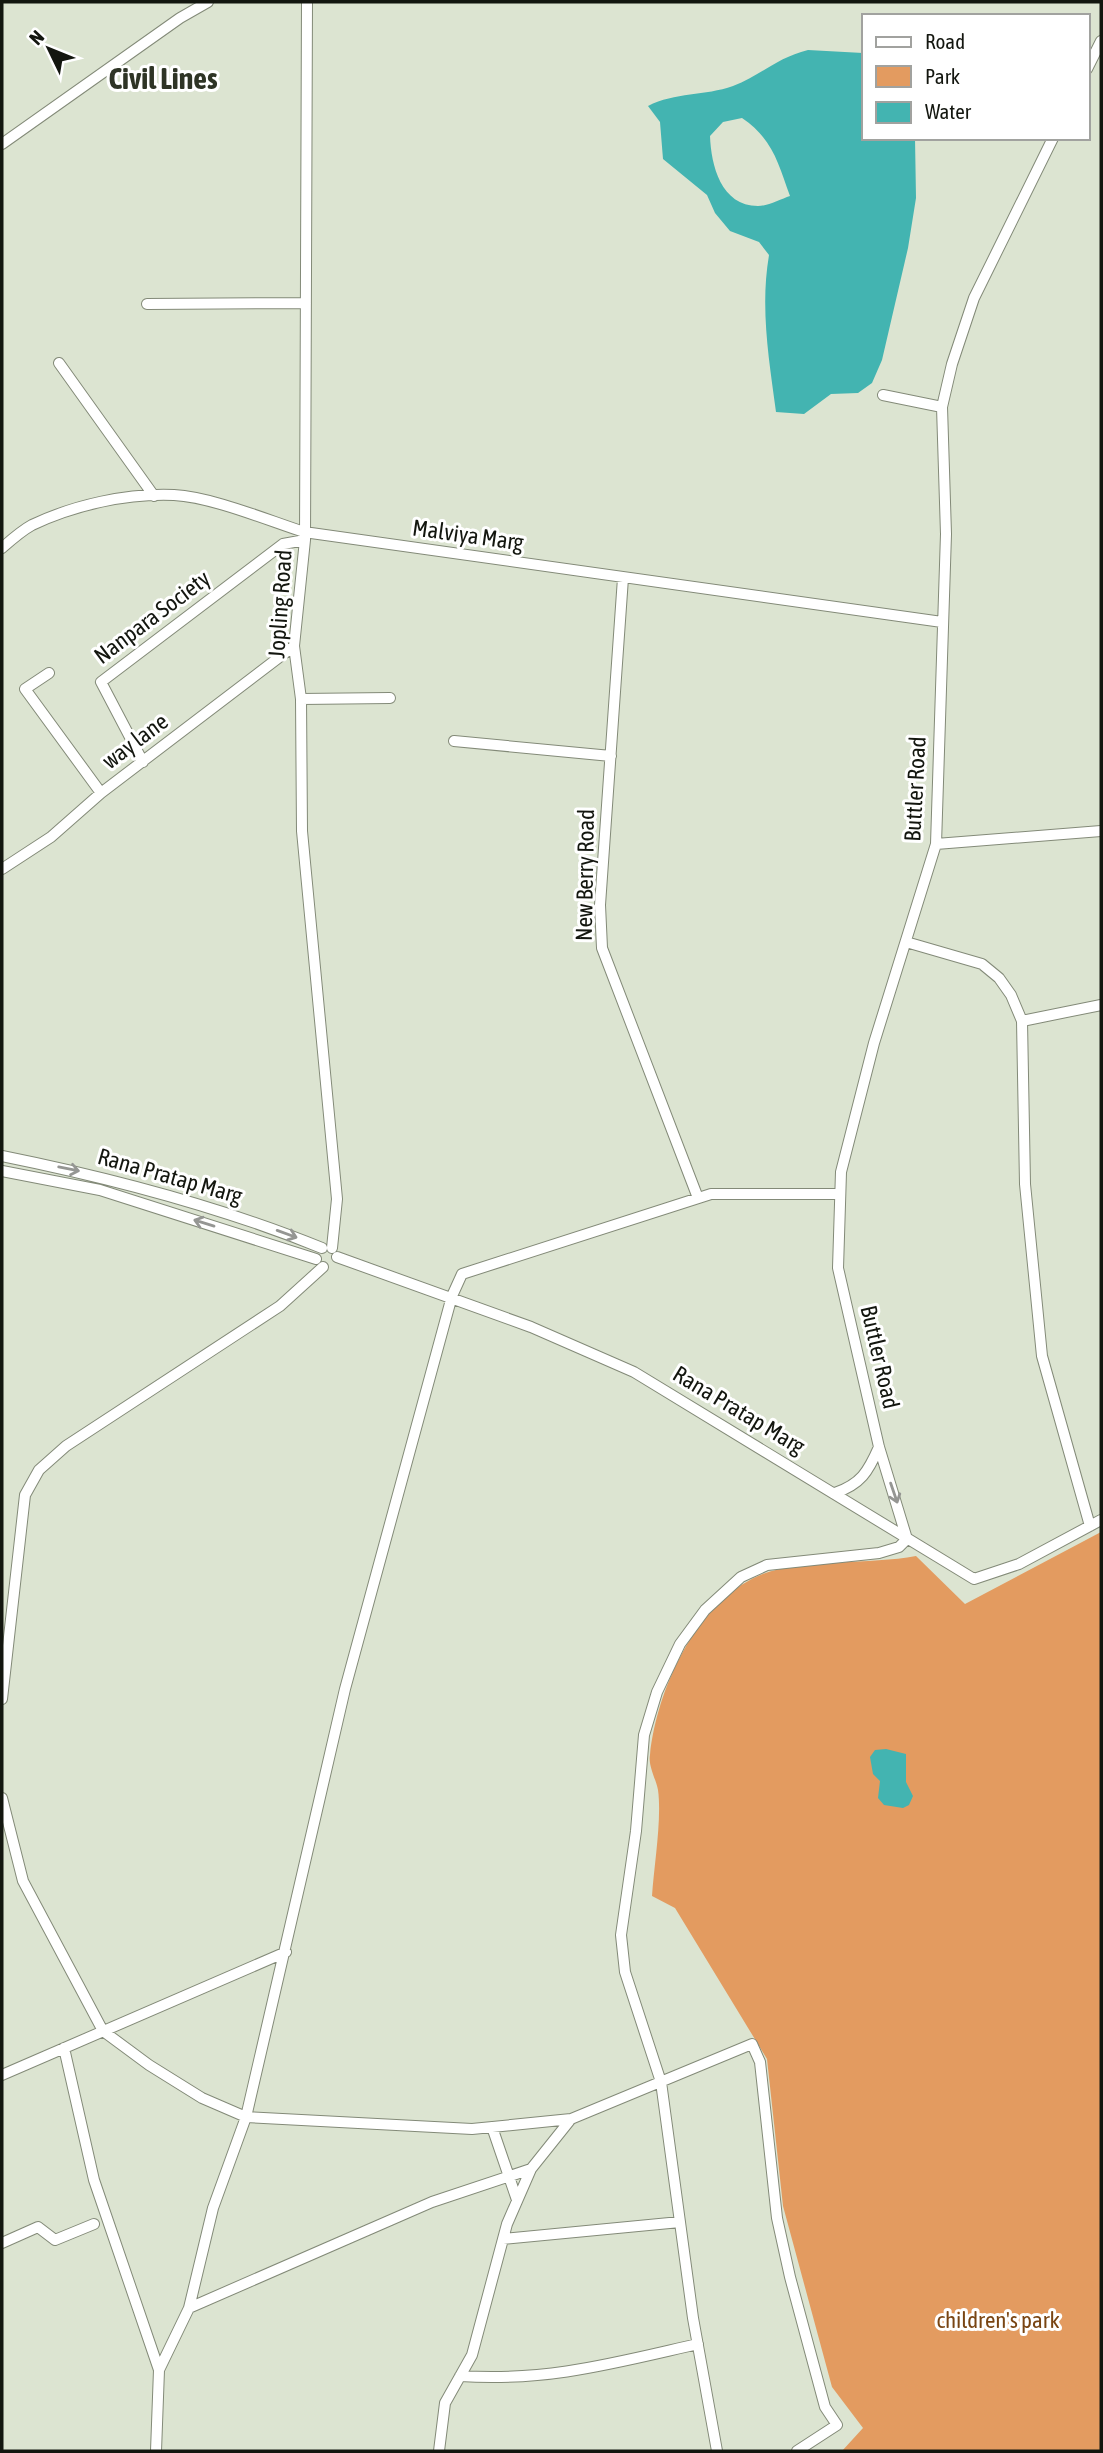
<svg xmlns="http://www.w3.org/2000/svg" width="1103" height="2453" viewBox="0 0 1103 2453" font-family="'Asap Condensed',sans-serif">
<rect width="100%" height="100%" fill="#dce4d1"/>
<!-- green -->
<path fill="#e39b60" d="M 1101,1532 L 1101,2451 L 842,2451 L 863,2428 L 832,2387 L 783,2206 L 767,2059 L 675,1908 L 652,1896 C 654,1866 662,1819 658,1790 C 656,1779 648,1766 650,1755 C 657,1690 695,1604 758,1576 C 799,1558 869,1565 916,1556 L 965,1604 Z"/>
<!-- water -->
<path fill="#43b4b1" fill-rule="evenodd" d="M 808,50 L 863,53 L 863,138 L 915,138 L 916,198 L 908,248 L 882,360 L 872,383 L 858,393 L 831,394 L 804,414 L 776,412 C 769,359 760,308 769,255 L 759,242 L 730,231 L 715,213 L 707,195 L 663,159 L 660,122 L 648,106 C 675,92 705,96 733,86 C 760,76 776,58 808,50 ZM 742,118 C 773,139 778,163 790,196 C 781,199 768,206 758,206 C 721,206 711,165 710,136 L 723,122 Z
M 886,1749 L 906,1754 L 906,1782 L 913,1796 L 909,1805 L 903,1808 L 884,1805 L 878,1798 L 880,1781 L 873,1774 L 870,1757 L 875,1750 Z"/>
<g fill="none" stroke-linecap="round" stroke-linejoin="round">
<defs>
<path id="minor" d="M 307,2 L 305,540 L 294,646 L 301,699 L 302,831 L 337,1199 L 332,1248
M 1087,69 L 1101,41
M 2,144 L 180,18 L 208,2
M 147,304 L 306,303
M 59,363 L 154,496
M 883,395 L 942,407
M 2,548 C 11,540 21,531 32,525 C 74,505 127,493 174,495 C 212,497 267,520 304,532 L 942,622
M 623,578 L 600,905 L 602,948 L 698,1198
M 49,673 L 25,689 L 101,793
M 301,699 L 390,698
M 454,741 L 611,756
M 143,762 L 101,682 L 283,544 L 305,540
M 936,844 L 1101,831
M 2,869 L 51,837 L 101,793 L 294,646
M 906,942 L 982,964 L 999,978 L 1011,995 L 1022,1021 L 1025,1184 L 1042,1356 L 1090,1526
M 1022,1021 L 1101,1005
M 2,1156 C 111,1178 219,1206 322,1248
M 2,1171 L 100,1190 L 316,1259
M 337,1257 L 531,1327 L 634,1372 L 974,1579 L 1019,1564 L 1101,1520
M 835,1493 C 861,1484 868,1472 879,1447
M 2,1699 L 25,1495 L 39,1470 L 66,1446 L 280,1306 L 323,1267
M 2,1798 L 23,1881 L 103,2031 L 149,2065 L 202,2098 L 246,2117 L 472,2129 L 571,2119 L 752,2044 L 760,2062 L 777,2218 L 790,2277 L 825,2407 L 837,2425 L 797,2451
M 64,2048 L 94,2180 L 159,2370
M 2,2075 L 286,1952
M 492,2127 L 517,2200
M 503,2239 L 680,2222
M 2,2243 L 38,2227 L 55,2240 L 94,2224
M 189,2308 L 432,2202 L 531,2169
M 460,2376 C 547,2382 614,2363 698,2344
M 156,2451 L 159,2370 L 189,2308 L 213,2208 L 246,2117 L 345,1689 L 452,1296 L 462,1274 L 711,1194 L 840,1194
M 439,2451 L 445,2403 L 472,2355 L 507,2224 L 531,2169 L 571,2119
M 717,2451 L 693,2318 L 661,2082 L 625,1972 L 621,1935 L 636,1831 L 644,1735 L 657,1692 L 680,1644 L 705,1610 L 741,1577 L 767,1565 L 879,1553 L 899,1547 L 907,1539 L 879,1447 L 838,1268 L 841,1172 L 874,1043 L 936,844 L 946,534 L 942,407 L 952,364 L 974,298 L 1053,138"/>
</defs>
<!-- minor casing -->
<use href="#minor" stroke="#838a78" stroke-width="12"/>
<!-- minor -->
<use href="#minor" stroke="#fff" stroke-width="10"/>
</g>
<!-- one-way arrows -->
<defs><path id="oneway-shaft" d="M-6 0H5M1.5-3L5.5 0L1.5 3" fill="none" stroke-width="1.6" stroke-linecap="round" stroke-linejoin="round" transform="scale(1.75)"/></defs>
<g stroke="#959693">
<use href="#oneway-shaft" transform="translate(69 1169) rotate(11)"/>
<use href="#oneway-shaft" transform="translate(204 1223) rotate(-163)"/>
<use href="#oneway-shaft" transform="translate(287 1234) rotate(20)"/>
<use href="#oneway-shaft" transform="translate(894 1493) rotate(71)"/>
</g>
<g text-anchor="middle" stroke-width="6" stroke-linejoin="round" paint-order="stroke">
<!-- street labels -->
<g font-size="23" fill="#13160f" stroke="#fff">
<text transform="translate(468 535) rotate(8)" y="8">Malviya Marg</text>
<text transform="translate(280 604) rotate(-86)" y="8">Jopling Road</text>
<text transform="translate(152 617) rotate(-37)" y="8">Nanpara Society</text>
<text transform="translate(135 741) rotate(-37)" y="8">way lane</text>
<text transform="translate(915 789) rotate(-87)" y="8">Buttler Road</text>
<text transform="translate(585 875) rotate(-89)" y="8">New Berry Road</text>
<text transform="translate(170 1176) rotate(16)" y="8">Rana Pratap Marg</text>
<text transform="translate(880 1357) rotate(77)" y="8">Buttler Road</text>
<text transform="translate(739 1410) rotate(31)" y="8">Rana Pratap Marg</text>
</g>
<!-- park labels -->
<g font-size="23" fill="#794513" stroke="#fff">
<text x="998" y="2328">children's park</text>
</g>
<!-- district labels -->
<g font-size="30" font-weight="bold" fill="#2e3425" stroke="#fff">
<text x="163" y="89">Civil Lines</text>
</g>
</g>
<!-- border -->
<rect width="1103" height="2453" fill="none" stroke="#13160f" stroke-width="7"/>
<!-- legend -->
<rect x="862" y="14" width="228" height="126" fill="#ffffff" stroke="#a1a29f" stroke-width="2"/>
<rect x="876" y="37" width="35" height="10" fill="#ffffff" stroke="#a1a29f" stroke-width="2"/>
<text x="925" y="49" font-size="21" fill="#13160f">Road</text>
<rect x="876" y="66" width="35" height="21" fill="#e39b60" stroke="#a1a29f" stroke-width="2"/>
<text x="925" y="84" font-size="21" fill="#13160f">Park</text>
<rect x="876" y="102" width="35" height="21" fill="#43b4b1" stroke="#a1a29f" stroke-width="2"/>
<text x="925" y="119" font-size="21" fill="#13160f">Water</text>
<!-- north arrow -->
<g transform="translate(49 49) rotate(313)" stroke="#ffffff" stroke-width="5" paint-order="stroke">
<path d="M0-5L12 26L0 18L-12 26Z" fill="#13160f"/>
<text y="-10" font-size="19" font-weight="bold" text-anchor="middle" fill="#13160f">N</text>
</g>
</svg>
